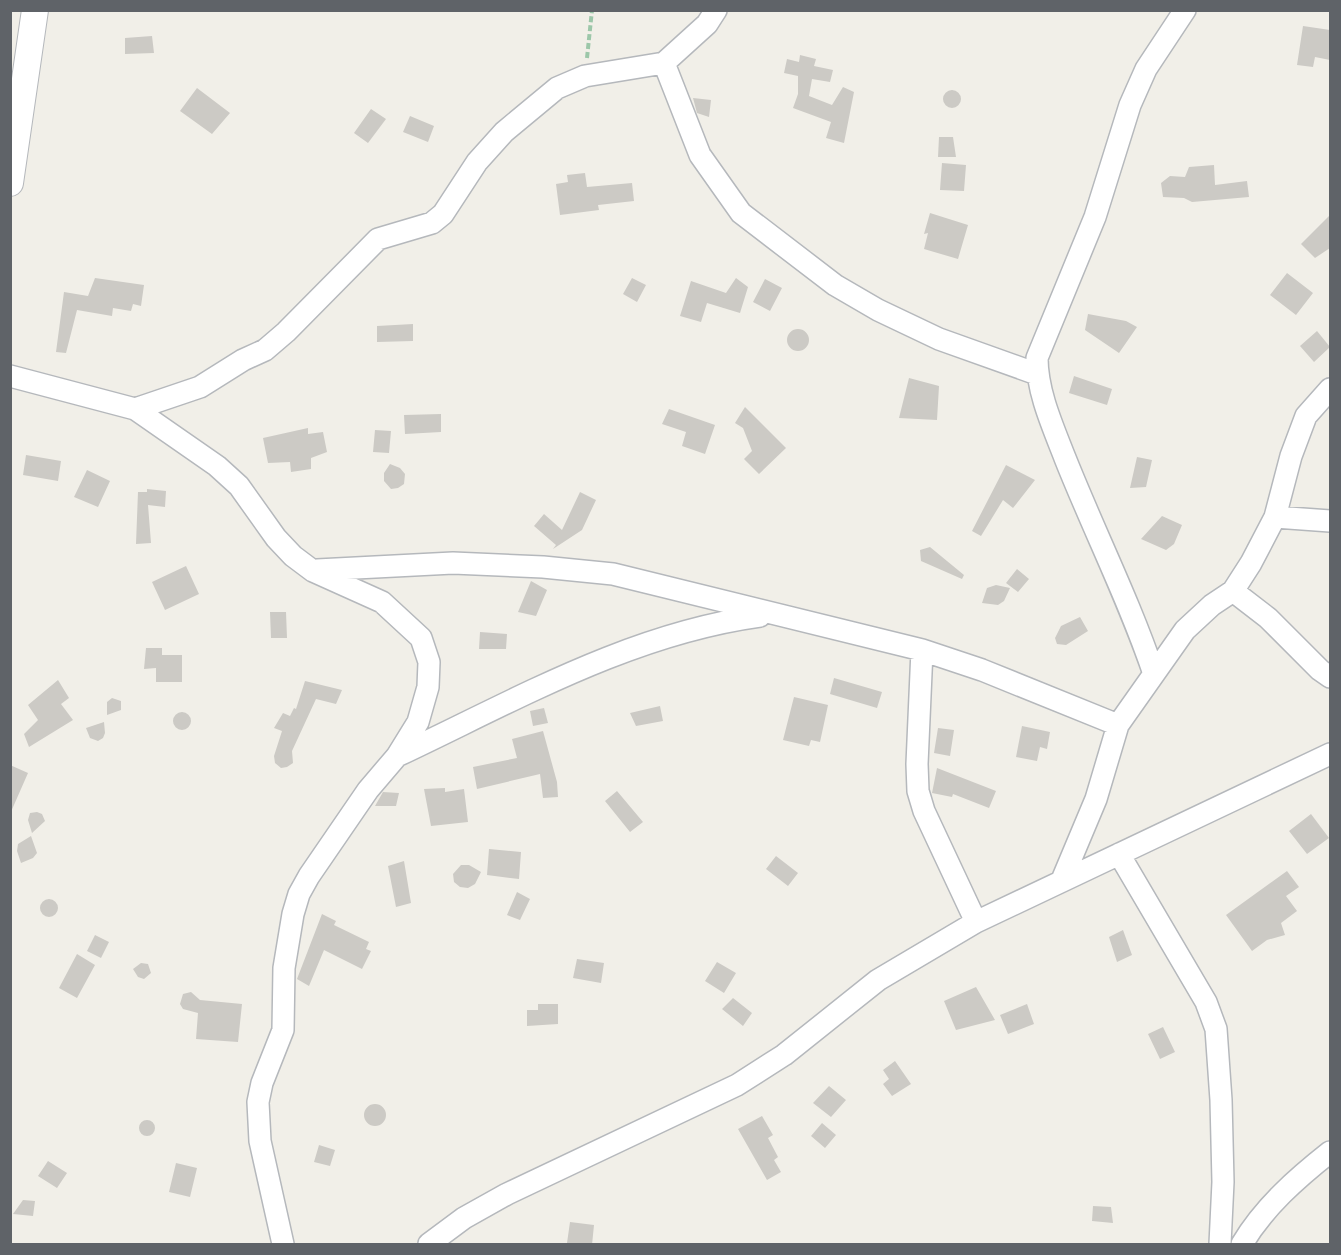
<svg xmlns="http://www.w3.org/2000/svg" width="1341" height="1255" viewBox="0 0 1341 1255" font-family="'PT Sans Narrow',sans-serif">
<rect width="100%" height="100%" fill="#f1efe8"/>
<!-- building -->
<path fill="#cccac5" d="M 1303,26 L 1330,30 L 1330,60 L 1315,57 L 1313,67 L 1297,65 Z
M 152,36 L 154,53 L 125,54 L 125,38 Z
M 800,55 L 816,59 L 814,66 L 833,70 L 830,82 L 812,79 L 809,96 L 832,105 L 843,87 L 854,92 L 844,143 L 826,138 L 831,122 L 793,108 L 798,94 L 798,76 L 784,73 L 787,59 L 799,62 Z
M 197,88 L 230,113 L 212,134 L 180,111 Z
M943 99a9 9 0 1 1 18 0a9 9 0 1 1-18 0Z
M 693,98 L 711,100 L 709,117 L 697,113 Z
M 371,109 L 386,119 L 368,143 L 354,133 Z
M 410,116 L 434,126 L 428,142 L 403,132 Z
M 939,137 L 953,137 L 956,157 L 938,157 Z
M 942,163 L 966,165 L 964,191 L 940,190 Z
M 1214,165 L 1215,185 L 1247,181 L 1249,197 L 1192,202 L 1184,198 L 1163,197 L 1161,183 L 1170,176 L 1185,177 L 1189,167 Z
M 585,173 L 587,187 L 632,183 L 634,201 L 598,205 L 599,210 L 560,215 L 556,184 L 568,182 L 567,175 Z
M 930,213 L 968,225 L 958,259 L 924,249 L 928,233 L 924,234 Z
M 1330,215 L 1330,248 L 1315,258 L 1301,244 Z
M 1287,273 L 1313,293 L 1296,315 L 1270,295 Z
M 95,278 L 144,285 L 141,306 L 133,304 L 131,311 L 113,308 L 112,316 L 77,310 L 66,353 L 56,352 L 64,292 L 88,296 Z
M 632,278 L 646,285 L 637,302 L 623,294 Z
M 736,278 L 748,287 L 740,313 L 707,303 L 701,322 L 680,316 L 691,281 L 726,293 Z
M 765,279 L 782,288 L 770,311 L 753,302 Z
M 1088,314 L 1126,321 L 1137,327 L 1119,353 L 1085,330 Z
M 413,324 L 413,341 L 377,342 L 377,326 Z
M787 340a11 11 0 1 1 22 0a11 11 0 1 1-22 0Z
M 1317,331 L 1330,347 L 1314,362 L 1300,346 Z
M 1074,376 L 1112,389 L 1107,405 L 1069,393 Z
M 909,378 L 939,386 L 937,420 L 899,418 Z
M 745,407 L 786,448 L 759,474 L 744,459 L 752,451 L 743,428 L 735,423 Z
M 669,409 L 715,425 L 705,454 L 682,446 L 686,432 L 662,424 Z
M 441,414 L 441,432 L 405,434 L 404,415 Z
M 308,428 L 308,434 L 323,432 L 327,452 L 311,458 L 311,469 L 291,472 L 290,462 L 268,463 L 263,438 Z
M 375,430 L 391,431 L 389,453 L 373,452 Z
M 26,455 L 61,461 L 58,481 L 23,475 Z
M 1137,457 L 1152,460 L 1146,487 L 1130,488 Z
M 390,464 L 400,468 L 405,474 L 404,484 L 398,488 L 391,489 L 384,481 L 384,473 Z
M 1006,465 L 1035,480 L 1013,508 L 1003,500 L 981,536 L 972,531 Z
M 87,470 L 110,481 L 98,507 L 74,497 Z
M 147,489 L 166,491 L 165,507 L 148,505 L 151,543 L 136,544 L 138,492 L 147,492 Z
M 580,492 L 596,500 L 582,530 L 553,549 L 556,545 L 534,526 L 544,514 L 562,530 Z
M 1162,516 L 1182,525 L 1174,544 L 1166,550 L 1141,539 Z
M 930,547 L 964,575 L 962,579 L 921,561 L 920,550 Z
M 186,566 L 199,594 L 165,610 L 152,582 Z
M 1017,569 L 1029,579 L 1018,592 L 1006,583 Z
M 531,581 L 547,590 L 536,616 L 518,612 Z
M 996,585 L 1010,588 L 1004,601 L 998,605 L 982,603 L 987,588 Z
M 270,612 L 286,612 L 287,638 L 271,638 Z
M 1080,617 L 1088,631 L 1066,645 L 1057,644 L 1055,638 L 1061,626 Z
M 480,632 L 507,634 L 506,649 L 479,649 Z
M 146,648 L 162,648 L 162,655 L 182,655 L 182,682 L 156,682 L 156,668 L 144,669 Z
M 834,678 L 882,692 L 877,708 L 830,694 Z
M 58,680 L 69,698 L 61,704 L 73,720 L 29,747 L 24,734 L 38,720 L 28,705 Z
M 305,681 L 342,690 L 336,704 L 316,699 L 292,751 L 293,763 L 287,767 L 281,768 L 275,763 L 274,756 L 282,731 L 274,728 L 283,713 L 290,716 L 294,708 L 296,709 Z
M 794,697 L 828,705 L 820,742 L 811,740 L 809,746 L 783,740 Z
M 112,698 L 121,701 L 121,710 L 107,715 L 107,702 Z
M 660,706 L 663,721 L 636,726 L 630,713 Z
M 544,708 L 548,723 L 533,726 L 530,711 Z
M173 721a9 9 0 1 1 18 0a9 9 0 1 1-18 0Z
M 104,722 L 105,733 L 103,738 L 98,741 L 90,738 L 86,728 Z
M 1022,726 L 1050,732 L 1047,749 L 1040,747 L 1037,761 L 1016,757 Z
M 938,728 L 954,730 L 950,756 L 934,753 Z
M 543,731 L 557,782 L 558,797 L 543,798 L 540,774 L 477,789 L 473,767 L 517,758 L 512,739 Z
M 10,765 L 28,773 L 10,814 Z
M 937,768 L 996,791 L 989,808 L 953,794 L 952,797 L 932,793 Z
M 445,788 L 445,792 L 464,789 L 468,822 L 431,826 L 424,789 Z
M 617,791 L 643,822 L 630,832 L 605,801 Z
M 383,792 L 399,793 L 396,806 L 375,806 Z
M 37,812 L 42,814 L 45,821 L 32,833 L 28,820 L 30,813 Z
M 1311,814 L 1329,838 L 1307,854 L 1289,831 Z
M 31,836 L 37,853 L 33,858 L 21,863 L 17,851 L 18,844 Z
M 489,849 L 521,852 L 519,879 L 487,875 Z
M 776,856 L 798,873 L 788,886 L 766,869 Z
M 404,861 L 411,903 L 396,907 L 388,866 Z
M 461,865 L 469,865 L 481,872 L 475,884 L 468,888 L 460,887 L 454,882 L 453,874 Z
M 1287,871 L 1299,887 L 1286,896 L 1297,911 L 1281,923 L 1285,935 L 1267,940 L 1252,951 L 1226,915 Z
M 517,892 L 530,899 L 520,920 L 507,915 Z
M40 908a9 9 0 1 1 18 0a9 9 0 1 1-18 0Z
M 322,914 L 336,921 L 334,925 L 369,942 L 366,949 L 371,951 L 362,969 L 324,950 L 309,986 L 297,979 Z
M 1123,930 L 1132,955 L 1117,962 L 1109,937 Z
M 95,935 L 109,942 L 101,958 L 87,951 Z
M 77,954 L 95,965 L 77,998 L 59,988 Z
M 577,959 L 604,963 L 601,983 L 573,978 Z
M 717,962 L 736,973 L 724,993 L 705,981 Z
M 141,963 L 148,964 L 151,973 L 144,979 L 138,977 L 133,969 Z
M 976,987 L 995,1020 L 956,1030 L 944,1001 Z
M 191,992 L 200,1000 L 242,1004 L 238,1042 L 196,1039 L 198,1013 L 183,1009 L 180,1004 L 183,994 Z
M 733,998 L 752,1013 L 743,1026 L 722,1009 Z
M 538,1004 L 558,1004 L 558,1024 L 527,1026 L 527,1010 L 538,1010 Z
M 1027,1004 L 1034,1024 L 1008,1034 L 1000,1015 Z
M 1163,1027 L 1175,1052 L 1160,1059 L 1148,1034 Z
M 895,1061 L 911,1084 L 892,1096 L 883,1084 L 889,1079 L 883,1070 Z
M 829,1086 L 846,1100 L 831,1117 L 813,1103 Z
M364 1115a11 11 0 1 1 22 0a11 11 0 1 1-22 0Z
M 762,1116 L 773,1135 L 768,1138 L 778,1157 L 774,1160 L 781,1172 L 767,1180 L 738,1129 Z
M139 1128a8 8 0 1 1 16 0a8 8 0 1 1-16 0Z
M 822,1123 L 836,1135 L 825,1148 L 811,1136 Z
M 319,1145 L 335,1150 L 330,1166 L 314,1162 Z
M 48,1161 L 67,1173 L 57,1188 L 38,1176 Z
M 176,1163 L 197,1168 L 190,1197 L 169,1192 Z
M 23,1200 L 35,1201 L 33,1216 L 13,1214 Z
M 1093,1206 L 1111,1207 L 1113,1223 L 1092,1221 Z
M 570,1222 L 594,1225 L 592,1245 L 567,1243 Z"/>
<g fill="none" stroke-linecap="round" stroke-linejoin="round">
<defs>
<path id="minor" d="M 664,63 L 700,155 L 741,213 L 835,285 L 878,310 L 939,339 L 1037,374
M 10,376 L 135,409 L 217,466 L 239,486 L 276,538 L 293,556 L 313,571 L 382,602 L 421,638 L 429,662 L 428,687 L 418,722 L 397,756 L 368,790 L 309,876 L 299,894 L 293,914 L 284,968 L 283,1030 L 262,1083 L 258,1102 L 260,1141 L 283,1244
M 135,409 L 200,387 L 243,360 L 265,350 L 286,332 L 378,239 L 432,223 L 443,214 L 477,162 L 504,132 L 557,88 L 585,76 L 664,63 L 707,24 L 716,10
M 1275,517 L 1330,521
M 317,570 L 453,563 L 543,567 L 613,574 L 922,650 L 982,670 L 1118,725
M 1233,591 L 1268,618 L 1320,670 L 1330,677
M 922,650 L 917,764 L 918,791 L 924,811 L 976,922
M 1154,674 C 1129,600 1094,531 1065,458 C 1053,427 1037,392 1037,358 L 1095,217 L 1130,105 L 1146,69 L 1185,10
M 397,756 C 514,701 629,634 760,616
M 1119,854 L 1206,1002 L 1216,1029 L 1221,1100 L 1223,1182 L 1220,1244
M 1062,880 L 1096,799 L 1118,725 L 1185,630 L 1212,605 L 1233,591 L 1251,563 L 1275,517 L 1291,456 L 1306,416 L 1330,389
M 429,1244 L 464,1218 L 507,1194 L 737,1085 L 784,1055 L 878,980 L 976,922 L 1330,754
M 1242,1244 C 1264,1207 1297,1178 1330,1152"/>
<path id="tertiary" d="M 10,183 L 35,10"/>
</defs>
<!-- minor casing -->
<use href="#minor" stroke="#b5b8bc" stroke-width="24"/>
<!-- tertiary casing -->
<use href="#tertiary" stroke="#b5b8bc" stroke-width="28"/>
<!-- path -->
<path stroke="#9cc7a9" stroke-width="4" stroke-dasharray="6 3" stroke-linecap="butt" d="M 587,58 L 592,10"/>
<!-- minor -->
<use href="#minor" stroke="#fff" stroke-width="21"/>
<!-- tertiary -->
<use href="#tertiary" stroke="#fff" stroke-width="26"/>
</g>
<!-- border -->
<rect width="1341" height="1255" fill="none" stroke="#5f6368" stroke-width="24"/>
</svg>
